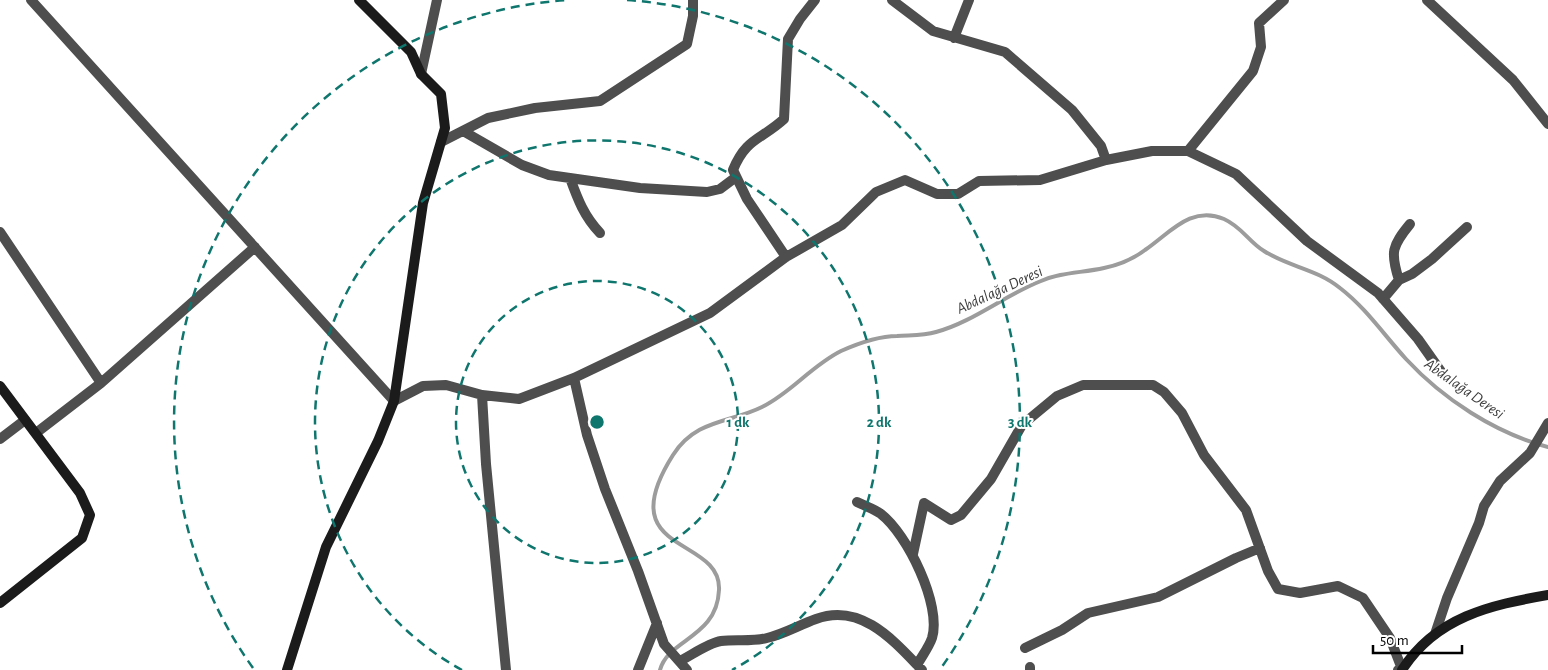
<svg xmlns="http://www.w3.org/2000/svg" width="1548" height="670" viewBox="0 0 1548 670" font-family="'Alegreya Sans',sans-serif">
<rect width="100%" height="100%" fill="#fff"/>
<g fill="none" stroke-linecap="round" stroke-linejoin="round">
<!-- stream -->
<path stroke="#9c9c9c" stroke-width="4" d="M 660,670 C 668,639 717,638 719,590 C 722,535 609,556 673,455 C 696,419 730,423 762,407 C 791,393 811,366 841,351 C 859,343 878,336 897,336 C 910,335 923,336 936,332 C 973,322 1005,295 1041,281 C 1061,272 1082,273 1104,268 C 1119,265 1133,259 1145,250 C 1170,233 1191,205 1224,219 C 1242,227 1249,242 1264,251 C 1289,267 1317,269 1340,288 C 1366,308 1384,335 1406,359 C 1443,399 1495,433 1548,447"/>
<!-- street -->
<path stroke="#4e4e4e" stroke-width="10" d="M 31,0 L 394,401 L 423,386 L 446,385 L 482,395 L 519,399 L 574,378 L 710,313 L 786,257 L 842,225 L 876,192 L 905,180 L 937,194 L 958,194 L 979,181 L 1040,180 L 1106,160 L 1152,151 L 1188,151 L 1236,174 L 1307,241 L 1378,293 L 1418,339 L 1442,373
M 892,0 L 933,31 L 1005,52 L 1072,110 L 1101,146 L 1106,160
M 1427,0 L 1513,80 L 1548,124
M 954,38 L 969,0
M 421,74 L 437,0
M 463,131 L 522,165 L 549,175 L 640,188 L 707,192 L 720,189 L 736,177
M 441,142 L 488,118 L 535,108 L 600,101 L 687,44 L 693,16 L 693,0
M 1188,151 L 1253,71 L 1261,47 L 1259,23 L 1284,0
M 570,178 C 578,200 584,216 600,233
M 0,232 L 101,383
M 786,257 L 747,199 L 733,170 C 746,138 761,140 784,119 L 788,39 L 800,19 L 815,0
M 1399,280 C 1390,252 1392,246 1410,224
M 1383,299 L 1399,280 L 1412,274 L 1432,259 L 1467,227
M 574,378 L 587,435 L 605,489 L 638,571 L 664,644 L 687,670
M 482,395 L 486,464 L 506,670
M 36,433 L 101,383 L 255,247
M 0,439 L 25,420
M 857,502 C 865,506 875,509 881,514 C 907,534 942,605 932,638 C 929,647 922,656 917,665
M 913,554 L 924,503 L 951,520 L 961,515 L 991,479 L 1022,425 L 1057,396 L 1083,385 L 1153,385 L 1164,392 L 1182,413 L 1204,455 L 1246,510 L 1268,571 L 1278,589 L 1300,593 L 1338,586 L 1363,598 L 1390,638 L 1402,669 L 1398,670
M 1435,634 L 1447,598 L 1479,523 L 1484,506 L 1500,481 L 1530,453 L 1548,423
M 1025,648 L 1062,630 L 1088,613 L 1158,597 L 1236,558 L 1260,548
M 680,661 C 692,655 708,643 721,641 C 736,639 752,642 767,638 C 784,634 799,625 816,619 C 861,602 894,641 922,670
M 638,670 L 657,623
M 1030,670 L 1030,667"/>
<!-- secondary -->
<path stroke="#1b1b1b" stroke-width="10" d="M 0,386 L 80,493 L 90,515 L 82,538 L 0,603
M 287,670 L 326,547 L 378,441 L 394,401 L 423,203 L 445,128 L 441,94 L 421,74 L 411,52 L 359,0
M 1402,670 C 1436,617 1490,605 1548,595"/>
</g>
<!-- distance rings -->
<g fill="none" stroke="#0f766e" stroke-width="2.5" stroke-dasharray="9 6">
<circle cx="597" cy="422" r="141"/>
<path d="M462 670A282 282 0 1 1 732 670"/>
<path d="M253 668A423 423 0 0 1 567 0M627 0A423 423 0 0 1 941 668"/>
</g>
<g text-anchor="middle" stroke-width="4" stroke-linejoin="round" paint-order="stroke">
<!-- water labels -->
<g font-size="16" font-style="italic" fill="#3d3d3d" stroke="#fff">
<text transform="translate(999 289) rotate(-25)" y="6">Abdalağa Deresi</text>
<text transform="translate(1465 388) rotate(35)" y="6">Abdalağa Deresi</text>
</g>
</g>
<circle cx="597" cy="422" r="8" fill="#0f766e" stroke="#fff" stroke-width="2.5"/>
<g font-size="15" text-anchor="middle" font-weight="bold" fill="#0f766e" stroke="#fff" stroke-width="4" stroke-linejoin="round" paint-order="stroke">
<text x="738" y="427">1 dk</text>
<text x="879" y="427">2 dk</text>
<text x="1020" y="427">3 dk</text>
</g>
<!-- scale -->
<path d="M1373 645v8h89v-8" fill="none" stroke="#000000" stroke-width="2.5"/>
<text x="1380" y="645" font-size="15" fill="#000000" stroke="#ffffff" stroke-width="4" paint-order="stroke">50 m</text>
</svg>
